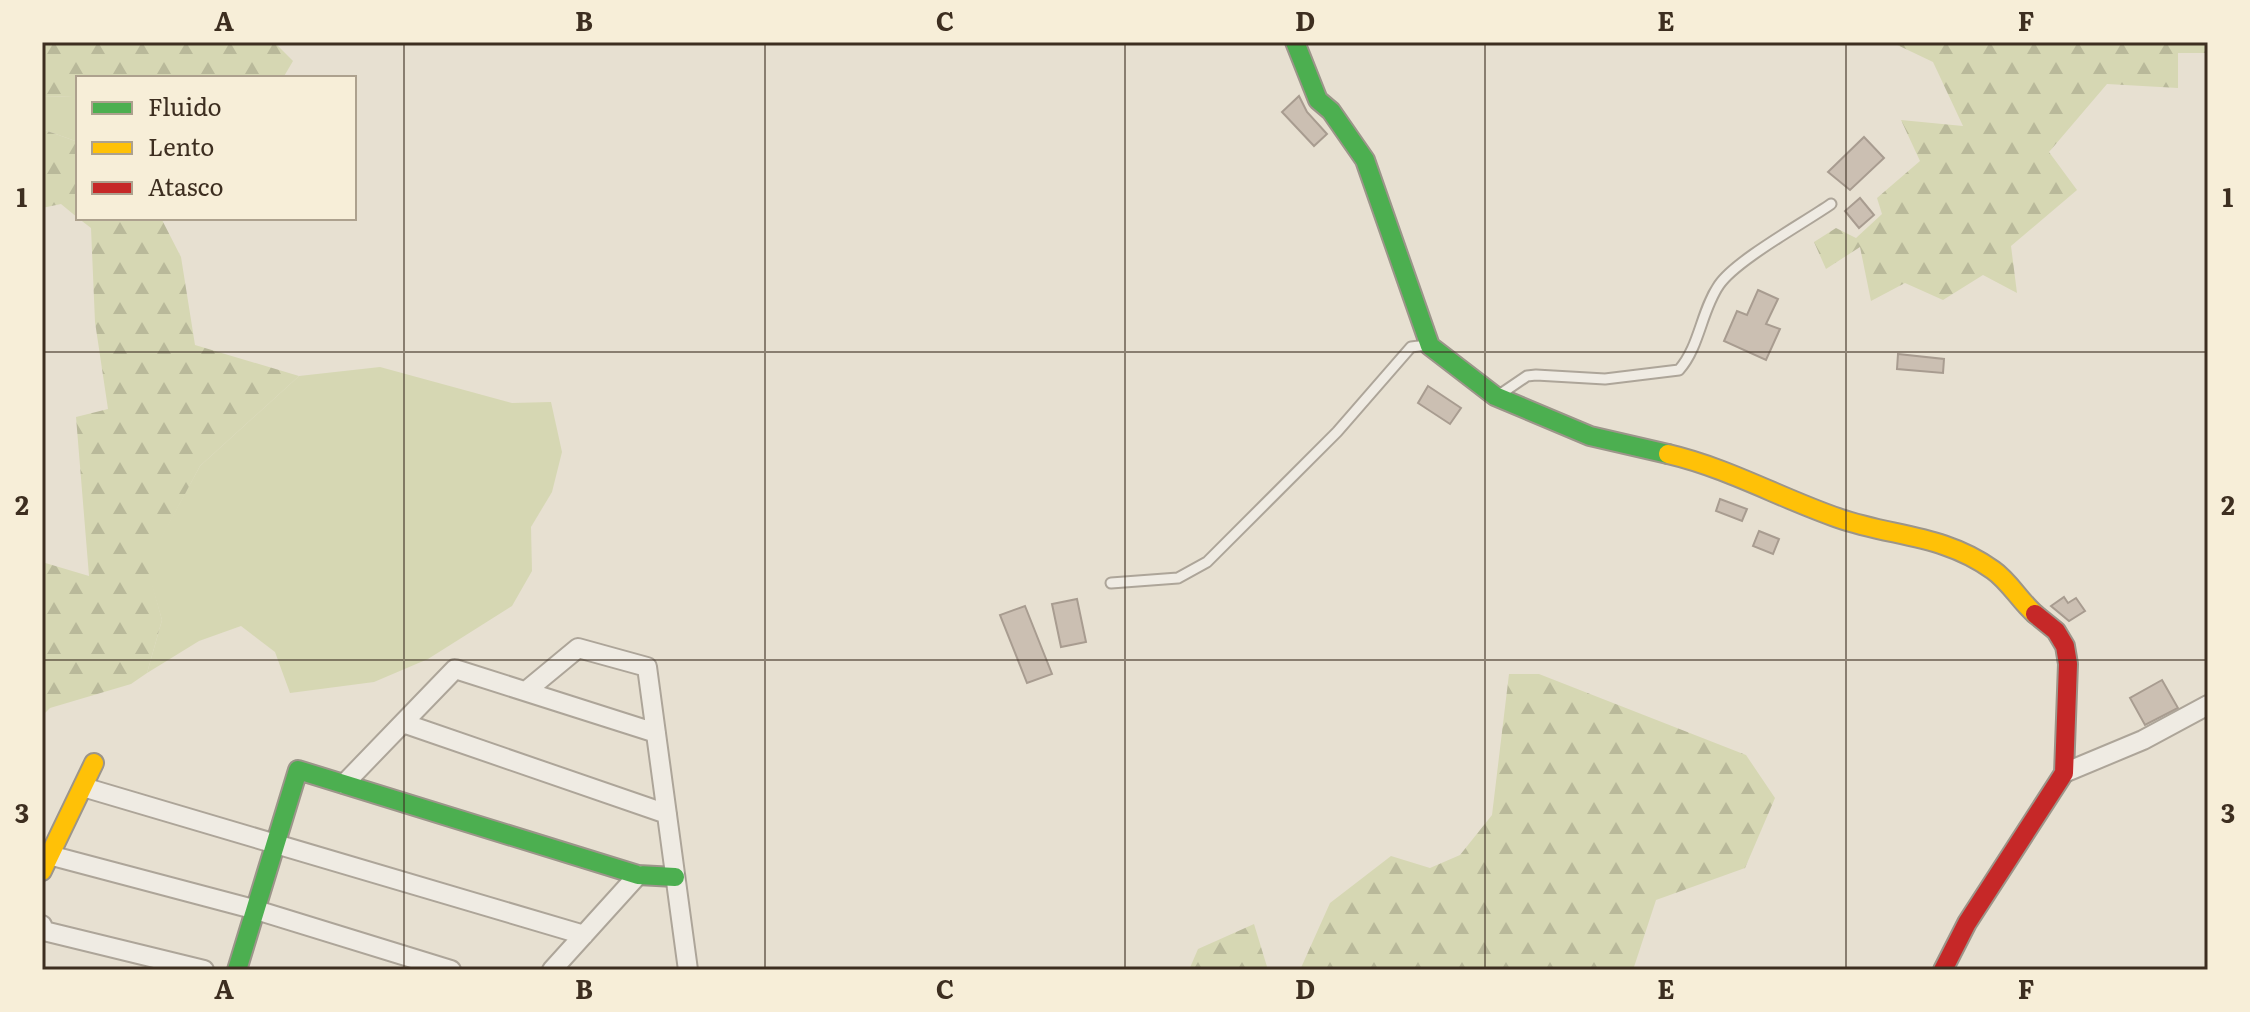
<svg xmlns="http://www.w3.org/2000/svg" width="2250" height="1012" viewBox="0 0 2250 1012" font-family="Literata,serif">
<defs>
<pattern id="forest-firs" width="22" height="20" patternUnits="userSpaceOnUse" patternTransform="scale(2)"><rect width="22" height="20" fill="#d6d7b3"/><path d="M5 1l3.5 6h-7zM16 11l3.5 6h-7z" fill="#b9b99a"/></pattern>
</defs>
<rect width="100%" height="100%" fill="#e7e0d1"/>
<!-- green -->
<path fill="#d6d7b3" d="M 73,96 L 78,103 L 78,142 L 42,129 L 42,97 Z
M 380,367 L 512,403 L 551,402 L 562,452 L 552,492 L 531,527 L 532,571 L 512,606 L 428,659 L 374,682 L 290,693 L 275,652 L 241,626 L 199,641 L 147,673 L 162,620 L 146,565 L 200,466 L 299,376 Z"/>
<!-- forest -->
<path fill="url(#forest-firs)" d="M 42,42 L 274,42 L 293,61 L 283,78 L 78,78 L 78,103 L 72,96 L 42,97 Z
M 1891,42 L 2208,42 L 2208,53 L 2178,53 L 2178,88 L 2107,84 L 2049,152 L 2077,190 L 2011,246 L 2017,293 L 1983,275 L 1943,300 L 1905,283 L 1871,301 L 1860,247 L 1826,269 L 1814,242 L 1836,228 L 1856,238 L 1882,214 L 1877,198 L 1920,161 L 1901,120 L 1963,126 L 1933,62 Z
M 42,129 L 78,142 L 78,218 L 61,204 L 42,208 Z
M 78,218 L 161,218 L 181,257 L 195,345 L 299,376 L 200,466 L 147,565 L 162,620 L 147,673 L 131,684 L 50,708 L 42,716 L 42,562 L 89,576 L 76,417 L 108,409 L 95,322 L 91,228 Z
M 1509,674 L 1539,674 L 1746,755 L 1775,798 L 1745,868 L 1656,900 L 1633,970 L 1300,970 L 1330,903 L 1391,856 L 1430,868 L 1460,855 L 1492,815 Z
M 1254,924 L 1268,970 L 1189,970 L 1198,949 Z"/>
<!-- building -->
<path fill="#cbbfb2" stroke="#a89c90" stroke-width="2" d="M 1299,96 L 1307,112 L 1327,134 L 1314,146 L 1282,112 Z
M 1864,137 L 1884,158 L 1850,190 L 1828,172 Z
M 1860,198 L 1874,215 L 1859,228 L 1845,211 Z
M 1758,290 L 1778,299 L 1766,324 L 1780,329 L 1766,360 L 1724,341 L 1737,311 L 1747,315 Z
M 1898,354 L 1944,359 L 1943,373 L 1897,369 Z
M 1428,386 L 1461,408 L 1450,424 L 1418,403 Z
M 1720,499 L 1747,509 L 1742,521 L 1716,511 Z
M 1759,531 L 1779,539 L 1773,554 L 1753,546 Z
M 2064,597 L 2068,603 L 2076,598 L 2085,611 L 2069,621 L 2051,606 Z
M 1077,599 L 1086,642 L 1061,647 L 1052,604 Z
M 1025,606 L 1052,674 L 1027,683 L 1000,615 Z
M 2162,680 L 2178,708 L 2145,725 L 2130,698 Z"/>
<g fill="none" stroke-linecap="round" stroke-linejoin="round">
<defs>
<path id="lane" d="M 1502,393 L 1527,376 L 1536,375 L 1605,379 L 1679,370 C 1700,346 1701,311 1719,285 C 1736,260 1804,223 1831,204
M 1111,583 L 1178,578 L 1207,562 L 1337,432 L 1411,347 L 1427,345"/>
<path id="street" d="M 526,691 L 578,648 L 647,667 L 688,970
M 403,723 L 667,814
M 2064,773 L 2143,740 L 2208,705
M 344,784 L 455,669 L 656,733
M 83,787 L 584,935
M 49,855 L 253,909 L 451,970
M 42,925 L 44,931 L 204,970
M 552,970 L 638,875"/>
<path id="fast" d="M 1295,42 L 1318,100 L 1331,111 L 1365,160 L 1430,346 L 1495,396 L 1590,436 L 1668,454
M 237,970 L 298,770 L 638,875 L 675,877"/>
<path id="slow" d="M 1668,454 C 1728,468 1780,498 1838,518 C 1892,537 1943,534 1993,570 C 2009,581 2020,601 2035,614
M 42,871 L 94,763"/>
<path id="jam" d="M 1943,970 L 1967,923 L 2064,773 L 2068,664 L 2065,646 L 2056,631 L 2035,614"/>
</defs>
<!-- lane casing -->
<use href="#lane" stroke="#ada599" stroke-width="13"/>
<!-- street casing -->
<use href="#street" stroke="#ada599" stroke-width="22"/>
<!-- fast casing -->
<use href="#fast" stroke="#9c958a" stroke-width="22"/>
<!-- slow casing -->
<use href="#slow" stroke="#9c958a" stroke-width="22"/>
<!-- jam casing -->
<use href="#jam" stroke="#9c958a" stroke-width="22"/>
<!-- lane -->
<use href="#lane" stroke="#efebe3" stroke-width="9"/>
<!-- street -->
<use href="#street" stroke="#efebe3" stroke-width="18"/>
<!-- fast -->
<use href="#fast" stroke="#4caf50" stroke-width="18"/>
<!-- slow -->
<use href="#slow" stroke="#ffc107" stroke-width="18"/>
<!-- jam -->
<use href="#jam" stroke="#c62828" stroke-width="18"/>
</g>
<!-- grid -->
<path fill="none" stroke="#3d2e20" stroke-width="2" stroke-opacity="0.55" d="M 404,42 L 404,970M 765,42 L 765,970M 1125,42 L 1125,970M 1485,42 L 1485,970M 1846,42 L 1846,970M 42,352 L 2208,352M 42,660 L 2208,660"/>
<!-- border -->
<rect width="2250" height="1012" fill="none" stroke="#f7eed8" stroke-width="88"/>
<!-- legend -->
<rect x="76" y="76" width="280" height="144" fill="#f7eed8" stroke="#ada18e" stroke-width="2"/>
<rect x="92" y="102" width="40" height="12" fill="#4caf50" stroke="#ada18e" stroke-width="2"/>
<text x="148" y="116" font-size="24" fill="#3d2e20">Fluido</text>
<rect x="92" y="142" width="40" height="12" fill="#ffc107" stroke="#ada18e" stroke-width="2"/>
<text x="148" y="156" font-size="24" fill="#3d2e20">Lento</text>
<rect x="92" y="182" width="40" height="12" fill="#c62828" stroke="#ada18e" stroke-width="2"/>
<text x="148" y="196" font-size="24" fill="#3d2e20">Atasco</text>
<rect x="44" y="44" width="2162" height="924" fill="none" stroke="#3d2e20" stroke-width="3"/>
<g font-size="26" text-anchor="middle" font-weight="bold" fill="#3d2e20">
<text x="224" y="31">A</text>
<text x="584" y="31">B</text>
<text x="945" y="31">C</text>
<text x="1305" y="31">D</text>
<text x="1666" y="31">E</text>
<text x="2026" y="31">F</text>
<text x="22" y="207">1</text>
<text x="2228" y="207">1</text>
<text x="22" y="515">2</text>
<text x="2228" y="515">2</text>
<text x="22" y="823">3</text>
<text x="2228" y="823">3</text>
<text x="224" y="999">A</text>
<text x="584" y="999">B</text>
<text x="945" y="999">C</text>
<text x="1305" y="999">D</text>
<text x="1666" y="999">E</text>
<text x="2026" y="999">F</text>
</g>
</svg>
